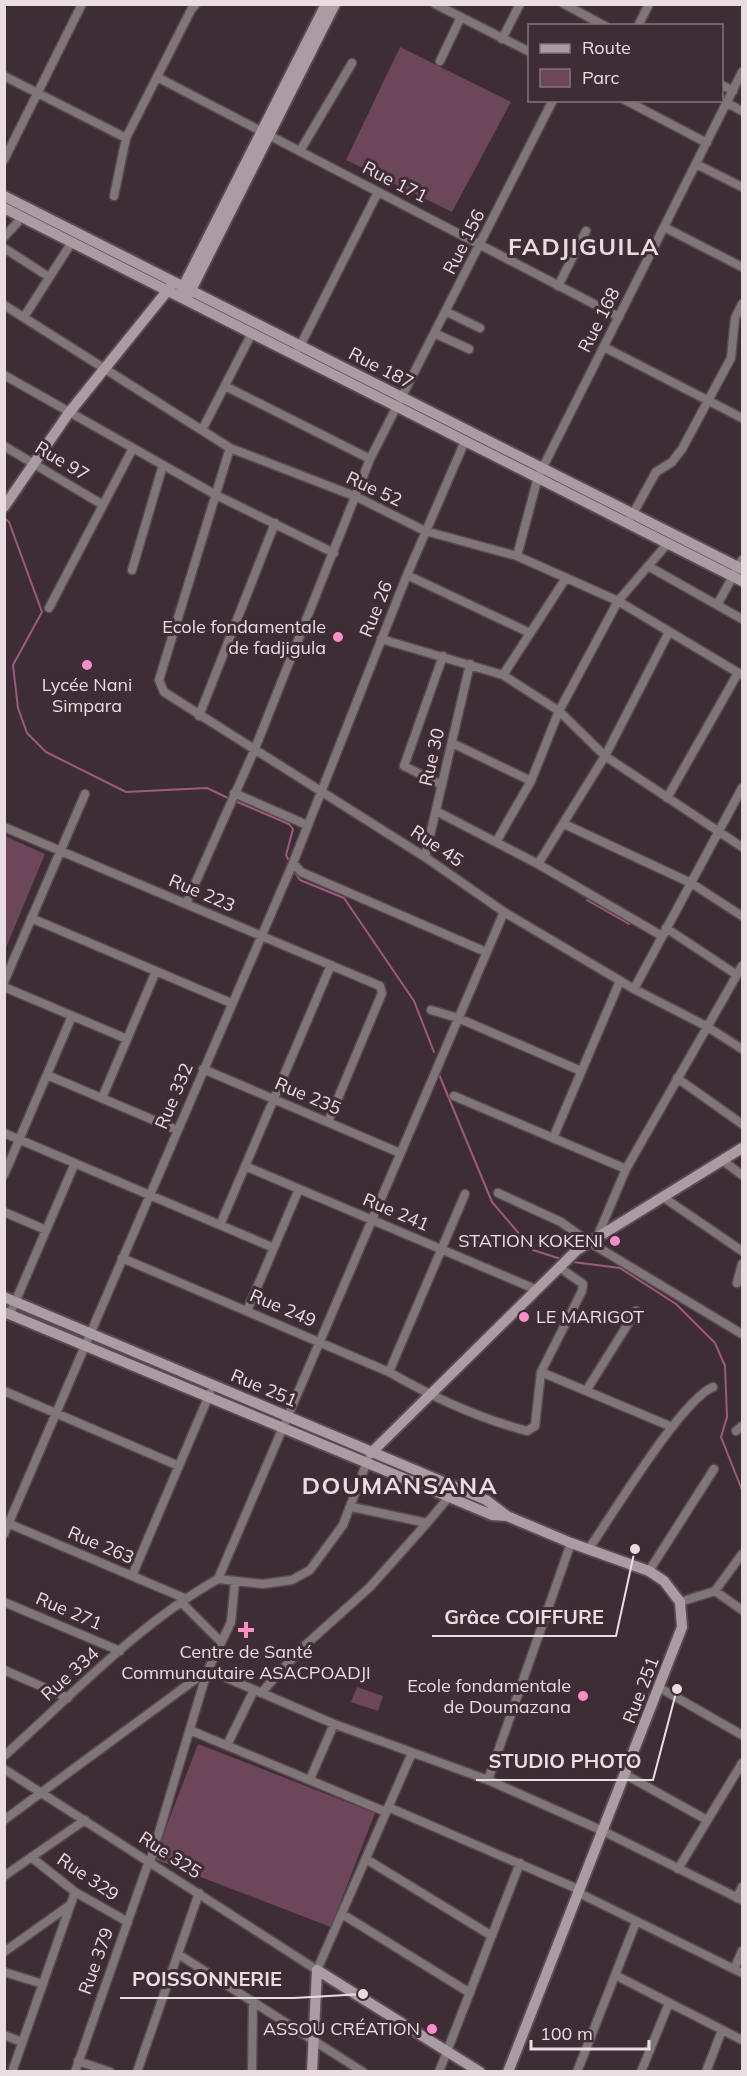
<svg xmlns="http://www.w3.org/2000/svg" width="747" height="2076" viewBox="0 0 747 2076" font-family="Mulish,sans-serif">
<rect width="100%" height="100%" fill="#3f2d35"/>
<!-- green -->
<path fill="#6c4659" d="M 400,47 L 511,102 L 452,212 L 346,160 Z
M 5,836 L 45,854 L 5,950 Z
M 357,1687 L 383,1696 L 378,1711 L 351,1702 Z
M 198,1744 L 375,1813 L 331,1927 L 154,1859 Z"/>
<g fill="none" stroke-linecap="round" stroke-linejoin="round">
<!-- stream -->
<path stroke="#9a5c7c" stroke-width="2" d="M 4,518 L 9,522 L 42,612 L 13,665 L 18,708 L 27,733 L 46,752 L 126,792 L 207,788 L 228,798
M 235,801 L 289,824 L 293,829 L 286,855 L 288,859
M 294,871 L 300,880 L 344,898 L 414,1001 L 434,1052
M 587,900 L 629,924
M 438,1072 L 492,1202 L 533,1250 L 561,1259
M 573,1262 L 620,1268 L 676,1304 L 715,1343 L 725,1366 L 727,1417 L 721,1437 L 742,1490"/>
<defs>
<path id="street" d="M 435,4 L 530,52
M 564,4 L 605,26
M 638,26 L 649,4
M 502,39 L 520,4
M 440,61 L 461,17
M 4,76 L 126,138
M 157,77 L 619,317
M 722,85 L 733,91
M 625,100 L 707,143
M 727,103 L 742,111
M 300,151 L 352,63
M 4,160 L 82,4
M 696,164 L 742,187
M 114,196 L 126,138 L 191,10 L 196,4
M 664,227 L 742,267
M 4,237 L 17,223
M 4,248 L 49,277
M 558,286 L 586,231
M 4,305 L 230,448 L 357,497 L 425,531 L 517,556 L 618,601 L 742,675
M 447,312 L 480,328
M 24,317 L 72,242
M 436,334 L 469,349
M 604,347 L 742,418
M 298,350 L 378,192
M 4,375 L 216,495 L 334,553
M 225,386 L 370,459
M 202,430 L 252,333
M 4,446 L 103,505
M 230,448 L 159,680 L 164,692 L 425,857 L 504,912 L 634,989 L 706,1026 L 742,1049
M 630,519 L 656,472 L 672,462 L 682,449 L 731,358 L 735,318 L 742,304
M 517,556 L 538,477 L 742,72
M 648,566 L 742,619
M 132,570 L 163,465
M 407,575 L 530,633
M 717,605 L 742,560
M 49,608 L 133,448
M 381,639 L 503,675 L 559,711 L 605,756 L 742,847
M 503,675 L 566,578
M 199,716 L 275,523
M 452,743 L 531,781
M 442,785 L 404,766 L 443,656
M 234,793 L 307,825
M 667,798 L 738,673
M 436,811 L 538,864 L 662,936
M 564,824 L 691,883 L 742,916
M 4,827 L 380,986 L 382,993 L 328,1122
M 496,842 L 531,781 L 559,711 L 618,601 L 668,543
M 425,857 L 470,664
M 293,863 L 301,872 L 486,952
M 538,864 L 605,756 L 669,632
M 186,904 L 254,751 L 370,459 L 553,100
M 31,918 L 231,1003
M 666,928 L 737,975
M 4,982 L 85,794
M 4,987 L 127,1039
M 634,989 L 742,788
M 431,1010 L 458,1018 L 581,1071
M 203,1069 L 400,1153
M 47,1075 L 177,1130
M 677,1078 L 742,1124
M 454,1096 L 626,1169
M 102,1098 L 156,971
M 4,1133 L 274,1248
M 553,1138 L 620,981
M 722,1160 L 742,1175
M 245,1166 L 535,1289
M 4,1175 L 72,1016
M 498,1193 L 561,1222 L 589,1242 L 742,1334
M 663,1197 L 742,1251
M 4,1212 L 46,1230
M 220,1225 L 331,965
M 598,1235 L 626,1169 L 742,966
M 122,1258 L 389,1372 C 434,1398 478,1418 527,1431 L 535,1426 L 541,1372 L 582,1291 L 583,1284 L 559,1267
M 737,1283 L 742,1264
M 247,1311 L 299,1189
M 10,1314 L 75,1163
M 389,1372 L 465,1194
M 541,1372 L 672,1427
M 4,1391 L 179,1466
M 586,1391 L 636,1311
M 736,1431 L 742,1426
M 352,1507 L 427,1523 L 449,1497
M 5,1522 L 184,1598
M 4,1534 L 293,863 L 407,575 L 465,441
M 588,1550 C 611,1517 681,1400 713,1387
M 649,1571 L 714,1469
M 132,1576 L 210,1393
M 218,1579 L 504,912
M 218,1579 L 263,1584 L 292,1580 L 310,1570 L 343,1525 L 368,1459
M 715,1591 L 742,1610
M 4,1602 L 120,1651
M 181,1602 L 221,1642
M 680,1602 L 715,1591 L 742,1554
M 4,1670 L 68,1698
M 660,1688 L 742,1735
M 261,1693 L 301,1649 L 370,1587 L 427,1523
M 192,1731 L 386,1812
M 227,1745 L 254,1690
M 4,1756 C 72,1695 138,1624 218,1579
M 4,1769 L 317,1970 L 412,1753
M 626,1775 L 707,1820
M 310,1779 L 334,1724
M 488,1780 L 571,1543
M 388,1807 L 580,1890
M 4,1820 L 208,1670 L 334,1724 L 488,1780 L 603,1831 L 742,1900
M 31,1857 L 75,1892 L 128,1922
M 366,1859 L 492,1936
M 150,1862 L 207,1672 L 231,1622 L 235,1581
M 678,1869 L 742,1763
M 4,1876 L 85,1820
M 579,1893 L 742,1973
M 737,1898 L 742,1887
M 342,1914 L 470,1993
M 4,1952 L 70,1905
M 178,1954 L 363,2072
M 734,1969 L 742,1951
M 4,1972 L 43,1984
M 615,1975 L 742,2040
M 4,2035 L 22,2042
M 78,2061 L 110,2072
M 12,2072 L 75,1892
M 75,2072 L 149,1861
M 137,2072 L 199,1893
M 252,2072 L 253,2002
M 439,2072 L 520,1863
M 577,2072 L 636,1922
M 641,2072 L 669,2003
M 706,2072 L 722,2030"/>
<path id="secondary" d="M 4,196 L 742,569
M 4,208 L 742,581
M 181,291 L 326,4
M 189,294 L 335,4
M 4,507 L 68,414 L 172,285
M 4,1297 L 486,1500 L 507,1516
M 4,1312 L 449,1497 L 492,1515 L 507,1516 L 571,1543 L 649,1571 L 664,1581 L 680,1602 L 682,1627 L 677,1640 L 508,2072
M 371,1453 L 577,1250 L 742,1148
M 312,2072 L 317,1970 L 480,2072"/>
</defs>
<!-- street casing -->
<use href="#street" stroke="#5a4951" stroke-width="11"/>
<!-- secondary casing -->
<use href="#secondary" stroke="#5a4951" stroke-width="14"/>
<!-- street -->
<use href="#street" stroke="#80767a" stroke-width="8"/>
<!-- secondary -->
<use href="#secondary" stroke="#ab9ca3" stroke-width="10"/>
</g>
<!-- markers -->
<g fill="#fa8fc7" stroke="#3f2d35" stroke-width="2">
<circle cx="338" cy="637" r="6"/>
<circle cx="87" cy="665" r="6"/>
<circle cx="615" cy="1241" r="6"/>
<circle cx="524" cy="1317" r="6"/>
<path d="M243 1621h6v6h6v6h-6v6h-6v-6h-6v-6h6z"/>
<circle cx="583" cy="1696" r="6"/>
<circle cx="432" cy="2029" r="6"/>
</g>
<g text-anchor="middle" stroke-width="6" stroke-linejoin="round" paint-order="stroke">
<!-- street labels -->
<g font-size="18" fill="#e9dde2" stroke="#3f2d35">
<text transform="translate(395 182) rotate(27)" y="6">Rue 171</text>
<text transform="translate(464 242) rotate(-63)" y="6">Rue 156</text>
<text transform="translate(599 320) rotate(-63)" y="6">Rue 168</text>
<text transform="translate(381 368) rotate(27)" y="6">Rue 187</text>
<text transform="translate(62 461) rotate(31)" y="6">Rue 97</text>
<text transform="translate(374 489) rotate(25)" y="6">Rue 52</text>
<text transform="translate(376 609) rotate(-68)" y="6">Rue 26</text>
<text transform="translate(432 757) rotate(-77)" y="6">Rue 30</text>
<text transform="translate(437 846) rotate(34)" y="6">Rue 45</text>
<text transform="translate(202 893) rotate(23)" y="6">Rue 223</text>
<text transform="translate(174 1096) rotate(-67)" y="6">Rue 332</text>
<text transform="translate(308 1096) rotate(23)" y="6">Rue 235</text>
<text transform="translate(396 1212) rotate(23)" y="6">Rue 241</text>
<text transform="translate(283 1308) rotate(23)" y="6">Rue 249</text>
<text transform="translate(264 1388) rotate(23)" y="6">Rue 251</text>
<text transform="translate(101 1545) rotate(23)" y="6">Rue 263</text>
<text transform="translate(69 1611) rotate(23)" y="6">Rue 271</text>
<text transform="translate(70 1674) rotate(-42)" y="6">Rue 334</text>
<text transform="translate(641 1690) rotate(-69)" y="6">Rue 251</text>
<text transform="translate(170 1855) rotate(33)" y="6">Rue 325</text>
<text transform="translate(88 1877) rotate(34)" y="6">Rue 329</text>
<text transform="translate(96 1961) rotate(-70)" y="6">Rue 379</text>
</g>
<!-- poi labels -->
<g font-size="18" fill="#e9dde2" stroke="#3f2d35" text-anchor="end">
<text x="326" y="633">Ecole fondamentale<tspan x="326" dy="21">de fadjigula</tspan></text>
<text x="87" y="691" text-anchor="middle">Lycée Nani<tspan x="87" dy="21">Simpara</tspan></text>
<text x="603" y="1247">STATION KOKENI</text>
<text x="536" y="1323" text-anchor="start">LE MARIGOT</text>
<text x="246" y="1658" text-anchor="middle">Centre de Santé<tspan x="246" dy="21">Communautaire ASACPOADJI</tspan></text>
<text x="571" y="1692">Ecole fondamentale<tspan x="571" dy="21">de Doumazana</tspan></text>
<text x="420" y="2035">ASSOU CRÉATION</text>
</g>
<!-- district labels -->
<g font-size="24" font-weight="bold" letter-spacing="1.5" fill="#e9dde2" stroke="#3f2d35">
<text x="584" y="255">FADJIGUILA</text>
<text x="400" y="1494">DOUMANSANA</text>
</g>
</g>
<!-- callouts -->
<path fill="none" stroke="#e9dde2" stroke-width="2" d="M635 1549L616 1636H432M677 1689L653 1780H476M363 1994L294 1998H120"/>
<g fill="#e9dde2" stroke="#3f2d35" stroke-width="2">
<circle cx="635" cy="1549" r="6"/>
<circle cx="677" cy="1689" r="6"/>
<circle cx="363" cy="1994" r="6"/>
</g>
<g font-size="20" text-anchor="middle" font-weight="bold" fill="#e9dde2" stroke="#3f2d35" stroke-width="6" stroke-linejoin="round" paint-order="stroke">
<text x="524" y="1624">Grâce COIFFURE</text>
<text x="565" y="1768">STUDIO PHOTO</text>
<text x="207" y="1986">POISSONNERIE</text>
</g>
<!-- border -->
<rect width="747" height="2076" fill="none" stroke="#e9dde2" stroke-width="12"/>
<!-- legend -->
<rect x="528" y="24" width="195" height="78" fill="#3f2d35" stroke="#83737a" stroke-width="1.5"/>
<rect x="540" y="44" width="30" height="9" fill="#ab9ca3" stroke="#83737a" stroke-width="1.5"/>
<text x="582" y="54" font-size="18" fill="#e9dde2">Route</text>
<rect x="540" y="69" width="30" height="18" fill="#6c4659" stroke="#83737a" stroke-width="1.5"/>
<text x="582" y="84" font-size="18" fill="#e9dde2">Parc</text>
<!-- scale -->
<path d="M531 2040v9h118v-9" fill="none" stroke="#e9dde2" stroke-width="3"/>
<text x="540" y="2040" font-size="18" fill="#e9dde2" stroke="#3f2d35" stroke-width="4.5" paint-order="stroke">100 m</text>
</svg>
